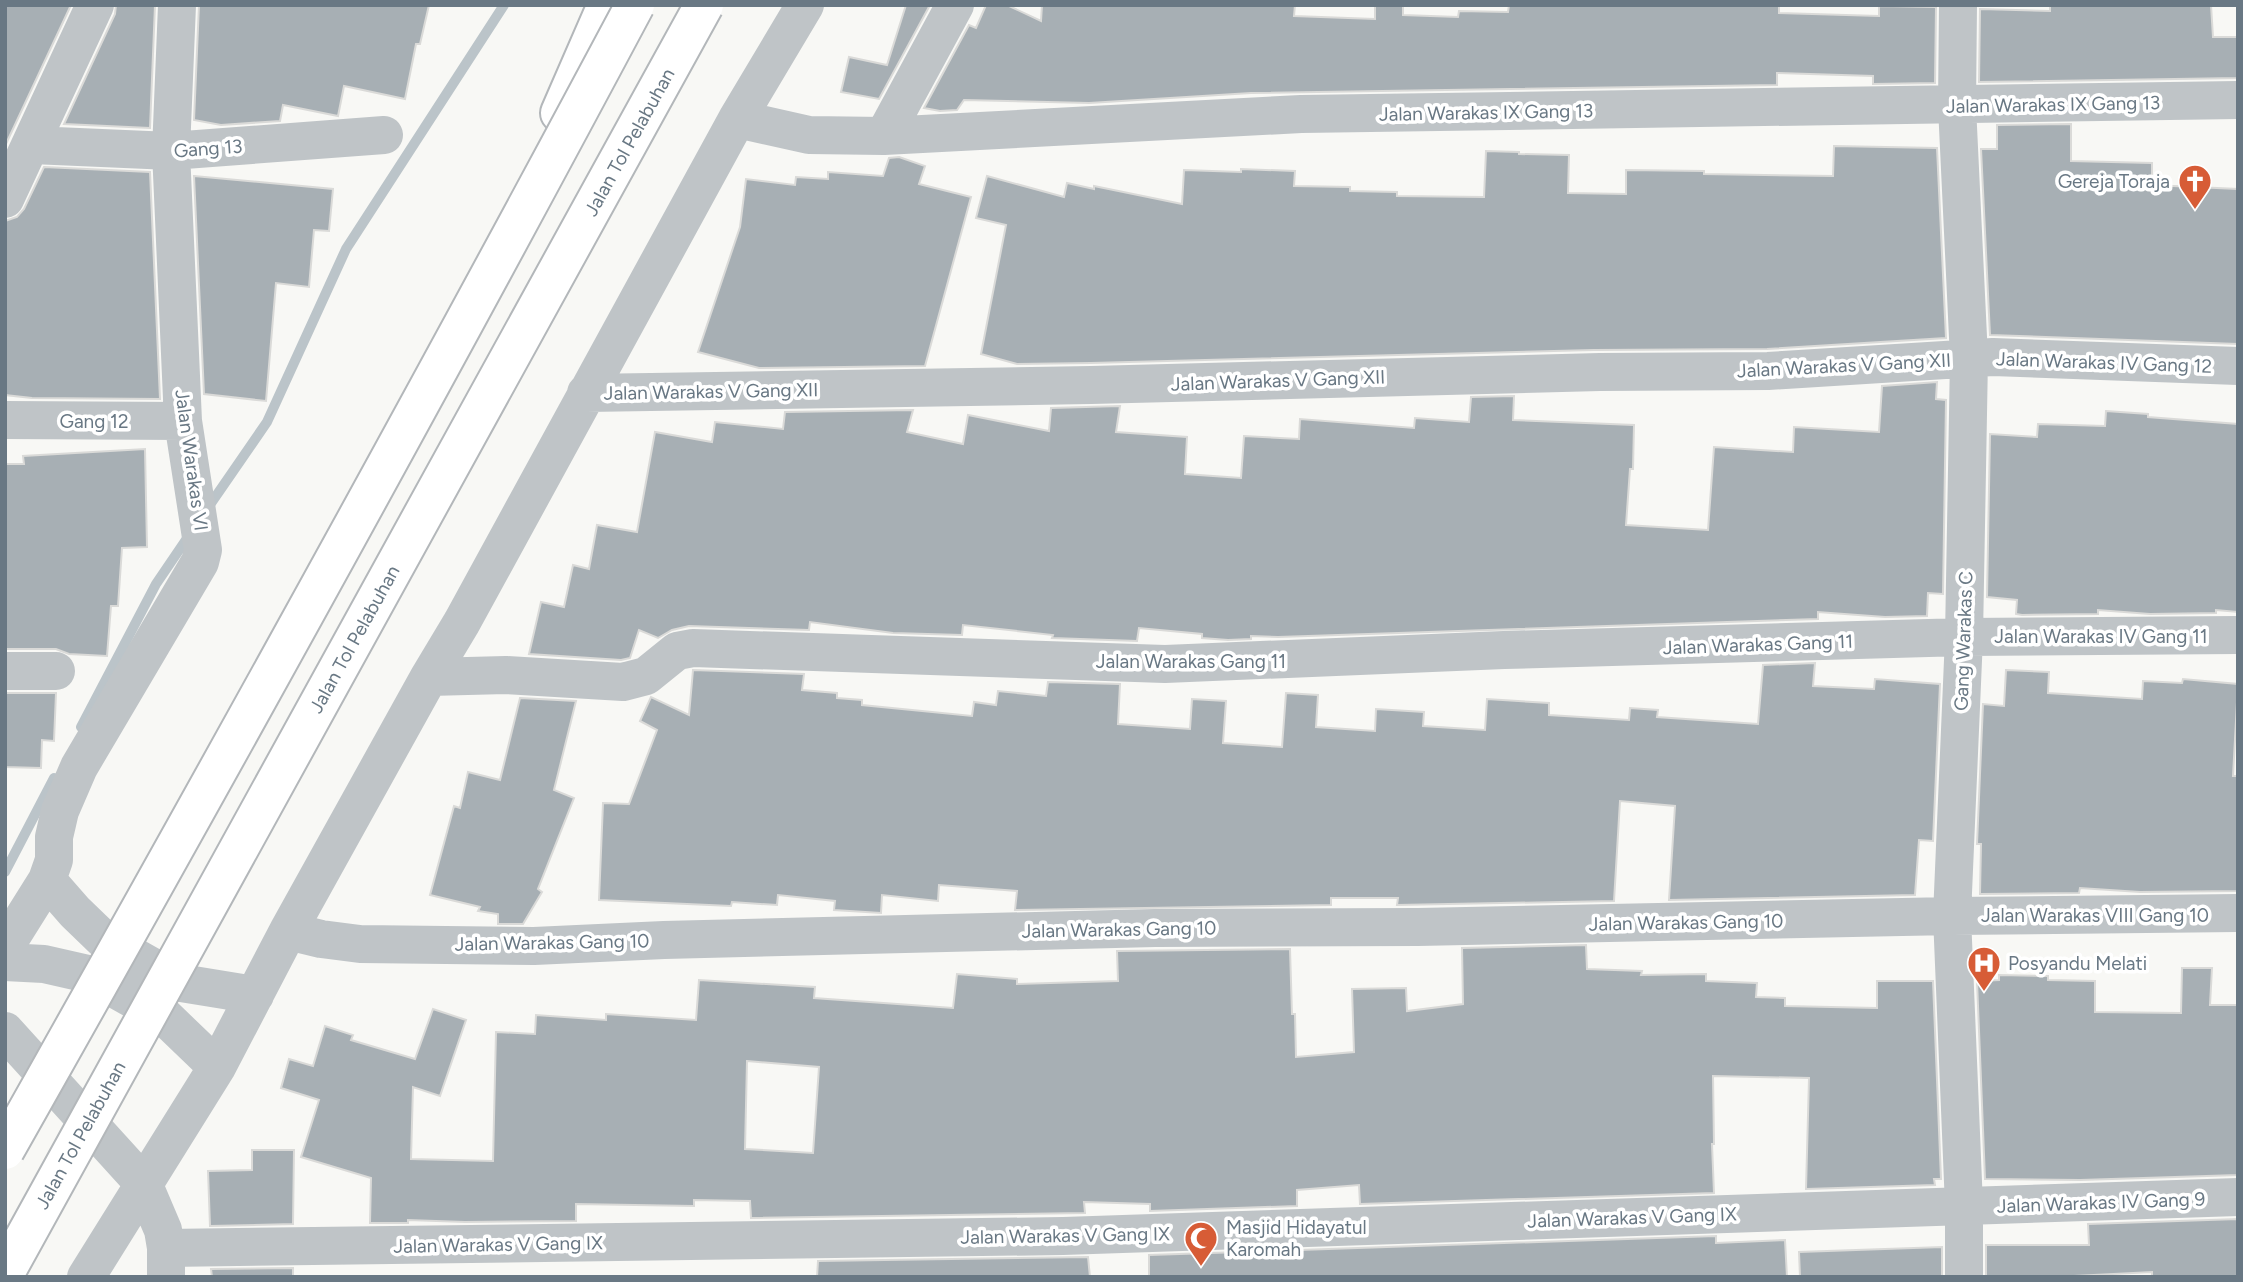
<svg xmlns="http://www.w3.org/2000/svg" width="2243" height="1282" viewBox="0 0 2243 1282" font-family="Figtree,sans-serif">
<rect width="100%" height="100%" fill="#f8f8f5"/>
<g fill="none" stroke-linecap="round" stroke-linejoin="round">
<!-- stream -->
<path stroke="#bbc4c9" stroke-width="10" d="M 207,509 L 267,422 L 346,249 L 504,5
M 81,727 L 156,584 L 190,534
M 5,872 L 54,778"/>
</g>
<!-- building -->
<path fill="#a7afb4" stroke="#dadad8" stroke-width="2" fill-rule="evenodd" d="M 5,5 L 71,5 L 5,146 Z
M 116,5 L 155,5 L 150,128 L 64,124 L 115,14 Z
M 199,5 L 429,5 L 420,44 L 416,44 L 405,99 L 344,86 L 338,116 L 283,105 L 280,121 L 221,125 L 194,120 Z
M 906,5 L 930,5 L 879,99 L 841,92 L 849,57 L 887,65 Z
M 986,5 L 1007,5 L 1041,21 L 1042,5 L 1295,5 L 1294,16 L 1375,19 L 1375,5 L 1403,5 L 1403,15 L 1458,17 L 1459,11 L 1508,12 L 1509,5 L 1779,5 L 1779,13 L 1879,16 L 1879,6 L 1936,7 L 1935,83 L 1873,84 L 1873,76 L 1777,73 L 1777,85 L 1251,93 L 1089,103 L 964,100 L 957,110 L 940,111 L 924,108 L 969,25 L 976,28 Z
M 2050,5 L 2211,5 L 2213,37 L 2238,37 L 2238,78 L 1979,82 L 1980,9 L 2050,11 Z
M 2071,124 L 2071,161 L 2152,163 L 2152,185 L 2238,189 L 2238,344 L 1990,335 L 1981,149 L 1997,149 L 1997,125 Z
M 1834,146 L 1937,148 L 1946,338 L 1767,349 L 1594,350 L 1091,363 L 1017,364 L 981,354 L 1006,225 L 976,218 L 987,176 L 1064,197 L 1067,183 L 1094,189 L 1094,186 L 1182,204 L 1184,170 L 1241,172 L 1241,169 L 1295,171 L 1294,186 L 1350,187 L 1350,191 L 1397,192 L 1397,196 L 1484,197 L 1486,151 L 1519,152 L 1519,154 L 1569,155 L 1568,193 L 1626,194 L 1626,170 L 1704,171 L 1704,174 L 1833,176 Z
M 899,157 L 925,166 L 919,184 L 971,197 L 925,366 L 759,368 L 698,352 L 740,227 L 746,179 L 795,185 L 796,177 L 828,179 L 828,172 L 883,176 L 889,158 Z
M 44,167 L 150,172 L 160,399 L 32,398 L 5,395 L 5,221 L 17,217 L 24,209 Z
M 194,176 L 333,189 L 329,231 L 314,230 L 309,287 L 276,283 L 266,401 L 204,394 Z
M 1937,382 L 1936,399 L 1946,400 L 1943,594 L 1928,593 L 1927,616 L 1885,617 L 1818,612 L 1818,619 L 1278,637 L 1251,636 L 1251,639 L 1228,640 L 1202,638 L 1202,634 L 1139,628 L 1137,641 L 1052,638 L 1053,635 L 963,625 L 962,635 L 893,633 L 810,622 L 809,630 L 689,626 L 672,630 L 658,638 L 639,630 L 630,658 L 621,660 L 529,654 L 541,602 L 564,607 L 573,565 L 589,569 L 597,525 L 637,532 L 655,432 L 712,442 L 715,422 L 783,429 L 785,412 L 913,410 L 907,432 L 963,444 L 968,415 L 1049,431 L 1051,408 L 1120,406 L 1116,432 L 1187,437 L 1185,474 L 1241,478 L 1244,436 L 1299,439 L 1300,419 L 1414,428 L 1415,418 L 1469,422 L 1471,397 L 1514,396 L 1513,420 L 1634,425 L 1633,469 L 1630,469 L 1626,525 L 1708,530 L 1714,447 L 1793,452 L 1794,427 L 1879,432 L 1882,386 Z
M 2106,411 L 2148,414 L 2148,417 L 2238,424 L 2238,612 L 2216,610 L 2216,613 L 2150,614 L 2098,610 L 2098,614 L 2022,615 L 2016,614 L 2017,600 L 1987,597 L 1990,434 L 2037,437 L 2038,424 L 2105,426 Z
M 145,449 L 147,547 L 122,548 L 118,606 L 111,606 L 107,656 L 69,654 L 56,649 L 5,649 L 5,464 L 24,464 L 23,456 Z
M 1815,663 L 1813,686 L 1874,689 L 1875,679 L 1940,684 L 1933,841 L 1919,840 L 1915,895 L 1669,900 L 1675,806 L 1620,801 L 1614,901 L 1397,905 L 1398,898 L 1331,898 L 1331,905 L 1015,910 L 1017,891 L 939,885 L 938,901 L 882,895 L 881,913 L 834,910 L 835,901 L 778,895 L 777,905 L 732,902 L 731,906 L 599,900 L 603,803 L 629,804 L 657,730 L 640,721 L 651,697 L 689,715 L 693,670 L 804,674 L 802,690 L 837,693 L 837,698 L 862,700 L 862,705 L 972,716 L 974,702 L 996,705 L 998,691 L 1046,696 L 1048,682 L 1120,684 L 1118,724 L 1190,729 L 1192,699 L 1226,701 L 1223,743 L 1282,747 L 1286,693 L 1318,695 L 1316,727 L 1375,731 L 1376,709 L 1424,712 L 1423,726 L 1485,730 L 1487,699 L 1549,703 L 1549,715 L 1629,720 L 1630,708 L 1658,710 L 1657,717 L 1758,724 L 1763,665 Z
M 2006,670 L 2049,672 L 2048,693 L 2142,699 L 2143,681 L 2182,683 L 2183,679 L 2238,684 L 2233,776 L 2238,776 L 2238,891 L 2140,892 L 2080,888 L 2079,893 L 1980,894 L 1981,844 L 1977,844 L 1983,704 L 2004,706 Z
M 5,693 L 56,693 L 54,741 L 42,740 L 41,768 L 5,767 Z
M 520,698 L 576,701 L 554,790 L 574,798 L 538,889 L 542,892 L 523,924 L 498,924 L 498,914 L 478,911 L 480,907 L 430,895 L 454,806 L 460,808 L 468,772 L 500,780 Z
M 1586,945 L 1587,969 L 1642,971 L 1641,975 L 1706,974 L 1706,981 L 1757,983 L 1756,997 L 1785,998 L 1785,1006 L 1877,1008 L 1877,981 L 1933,981 L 1941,1179 L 1934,1179 L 1935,1185 L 1806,1189 L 1809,1078 L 1713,1076 L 1714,1144 L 1712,1144 L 1714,1193 L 1360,1204 L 1359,1185 L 1297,1190 L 1297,1206 L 1150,1211 L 1150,1204 L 1084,1202 L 1085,1213 L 751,1218 L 750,1201 L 694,1200 L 694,1206 L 576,1204 L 576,1221 L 465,1222 L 408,1220 L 408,1223 L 370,1223 L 371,1178 L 301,1157 L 319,1100 L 281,1088 L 289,1059 L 313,1066 L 325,1026 L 353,1035 L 351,1040 L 415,1059 L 433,1009 L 466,1020 L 440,1096 L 413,1087 L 411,1159 L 493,1161 L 496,1032 L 535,1034 L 536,1015 L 606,1020 L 606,1014 L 696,1020 L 699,980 L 815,987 L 814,998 L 953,1008 L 957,974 L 1017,979 L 1017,984 L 1118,981 L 1117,951 L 1290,949 L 1292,1014 L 1295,1014 L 1296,1057 L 1354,1052 L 1352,989 L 1406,988 L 1407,1011 L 1463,1004 L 1462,948 ZM 747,1061 L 819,1067 L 813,1153 L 745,1149 Z
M 2182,968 L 2212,968 L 2210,1005 L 2238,1005 L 2238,1175 L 2080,1180 L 1985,1179 L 1977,981 L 1999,980 L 1999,975 L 2048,976 L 2048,980 L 2095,981 L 2095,1012 L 2181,1013 Z
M 252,1150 L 294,1150 L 293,1224 L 210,1226 L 208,1171 L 252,1170 Z
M 2238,1219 L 2238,1277 L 2152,1277 L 2152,1272 L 2054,1277 L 1986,1277 L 1986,1245 L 2089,1245 L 2088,1224 Z
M 1716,1236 L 1716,1243 L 1785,1240 L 1787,1277 L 1149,1277 L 1149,1255 Z
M 1942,1247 L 1942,1277 L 1800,1277 L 1799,1252 Z
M 1088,1257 L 1090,1277 L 817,1277 L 818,1261 Z
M 293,1268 L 293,1277 L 212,1277 L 211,1269 Z"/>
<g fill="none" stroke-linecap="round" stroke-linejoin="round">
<defs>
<path id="highway" d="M 560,113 L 607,5"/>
</defs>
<!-- highway casing -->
<use href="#highway" stroke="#b3b7ba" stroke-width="42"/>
<!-- minor -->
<path stroke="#bfc4c7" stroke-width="38" d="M 1958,5 L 1957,106 L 1969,358 L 1964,637 L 1952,916 L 1964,1206 L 1964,1277
M 737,119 L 809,135 L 884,136 L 1301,114 L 2238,100
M 884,136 L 955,5
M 32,145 L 171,151 L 384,135
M 5,199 L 95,5
M 586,393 L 1091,385 L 1600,372 L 1768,371 L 1993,357 L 2238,366
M 5,420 L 183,421
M 5,671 L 56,671
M 429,677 L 506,675 L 623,682 L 646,676 L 677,651 L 693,648 L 1165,664 L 1504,650 L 1964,637 L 2238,635
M 47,880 L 75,912 L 103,939 L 181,983 L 255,995
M 288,931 L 321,939 L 360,944 L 534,946 L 664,940 L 1155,928 L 1418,927 L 1952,916 L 2238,913
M 5,947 L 47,880 L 54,860 L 54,837 L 60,811 L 79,767 L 200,562 L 203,550 L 183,421 L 171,151 L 177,5
M 5,962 L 44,964 L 88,974 L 165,1017 L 217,1067
M 5,1031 L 143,1183 L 163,1230 L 166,1248 L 166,1277
M 166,1248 L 1063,1236 L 2238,1197
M 86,1277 L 217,1067 L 288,931 L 429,677 L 462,622 L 737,119 L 805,5"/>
<!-- highway -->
<use href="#highway" stroke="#fff" stroke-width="38"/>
<defs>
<path id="highway-bridge" d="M 5,1150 C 219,771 430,390 635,5
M 5,1273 L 704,5"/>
</defs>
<!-- highway-bridge casing -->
<use href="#highway-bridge" stroke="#b3b7ba" stroke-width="42" stroke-linecap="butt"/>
<!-- highway-bridge -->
<use href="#highway-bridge" stroke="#fff" stroke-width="38"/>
</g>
<!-- icons -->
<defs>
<symbol id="church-pin" viewBox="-11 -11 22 30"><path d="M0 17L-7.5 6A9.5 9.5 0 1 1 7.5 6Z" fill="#d75c36" stroke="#fff"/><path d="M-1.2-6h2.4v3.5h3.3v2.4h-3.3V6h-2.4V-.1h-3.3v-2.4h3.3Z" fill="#fff"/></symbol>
<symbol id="hospital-pin" viewBox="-11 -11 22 30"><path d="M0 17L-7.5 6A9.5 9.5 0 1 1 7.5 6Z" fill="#d75c36" stroke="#fff"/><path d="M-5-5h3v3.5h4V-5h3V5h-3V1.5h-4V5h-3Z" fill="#fff"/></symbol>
<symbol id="mosque-pin" viewBox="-11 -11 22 30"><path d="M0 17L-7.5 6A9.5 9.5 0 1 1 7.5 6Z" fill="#d75c36" stroke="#fff"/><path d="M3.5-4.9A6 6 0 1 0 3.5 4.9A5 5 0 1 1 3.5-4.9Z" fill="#fff"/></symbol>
</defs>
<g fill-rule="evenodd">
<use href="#church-pin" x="2176" y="162" width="38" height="52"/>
<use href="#hospital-pin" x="1965" y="944" width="38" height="52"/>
<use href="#mosque-pin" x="1182" y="1219" width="38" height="52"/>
</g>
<g text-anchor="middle" stroke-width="7" stroke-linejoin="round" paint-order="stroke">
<!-- street labels -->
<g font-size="19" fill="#697884" stroke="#fff">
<text transform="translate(2053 104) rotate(-1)" y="7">Jalan Warakas IX Gang 13</text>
<text transform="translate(1486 112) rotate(-1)" y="7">Jalan Warakas IX Gang 13</text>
<text transform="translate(629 142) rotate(-61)" y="7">Jalan Tol Pelabuhan</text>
<text transform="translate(208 148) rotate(-4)" y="7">Gang 13</text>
<text transform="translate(2104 362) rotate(2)" y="7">Jalan Warakas IV Gang 12</text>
<text transform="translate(1844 365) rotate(-3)" y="7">Jalan Warakas V Gang XII</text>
<text transform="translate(1278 380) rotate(-2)" y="7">Jalan Warakas V Gang XII</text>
<text transform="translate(711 391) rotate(-1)" y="7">Jalan Warakas V Gang XII</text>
<text x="94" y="428">Gang 12</text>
<text transform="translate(192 460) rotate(82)" y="7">Jalan Warakas VI</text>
<text x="2101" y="643">Jalan Warakas IV Gang 11</text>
<text transform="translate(354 639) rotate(-61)" y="7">Jalan Tol Pelabuhan</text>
<text transform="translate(1963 641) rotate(-88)" y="7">Gang Warakas C</text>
<text transform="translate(1758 644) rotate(-2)" y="7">Jalan Warakas Gang 11</text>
<text x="1191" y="668">Jalan Warakas Gang 11</text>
<text x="2095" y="922">Jalan Warakas VIII Gang 10</text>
<text transform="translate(1686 922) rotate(-1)" y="7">Jalan Warakas Gang 10</text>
<text transform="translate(1119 929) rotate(-1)" y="7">Jalan Warakas Gang 10</text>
<text transform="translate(552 942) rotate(-1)" y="7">Jalan Warakas Gang 10</text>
<text transform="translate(80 1135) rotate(-61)" y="7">Jalan Tol Pelabuhan</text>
<text transform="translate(2101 1202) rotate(-2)" y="7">Jalan Warakas IV Gang 9</text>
<text transform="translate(1632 1217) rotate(-2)" y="7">Jalan Warakas V Gang IX</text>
<text transform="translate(1065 1235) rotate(-1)" y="7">Jalan Warakas V Gang IX</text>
<text transform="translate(498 1244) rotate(-1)" y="7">Jalan Warakas V Gang IX</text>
</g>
<!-- poi labels -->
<g font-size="19" fill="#697884" stroke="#fff" text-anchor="start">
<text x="2170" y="188" text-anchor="end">Gereja Toraja</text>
<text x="2008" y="970">Posyandu Melati</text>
<text x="1226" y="1234">Masjid Hidayatul<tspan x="1226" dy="22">Karomah</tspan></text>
</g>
</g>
<!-- border -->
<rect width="2243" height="1282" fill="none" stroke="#697884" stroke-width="14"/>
</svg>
